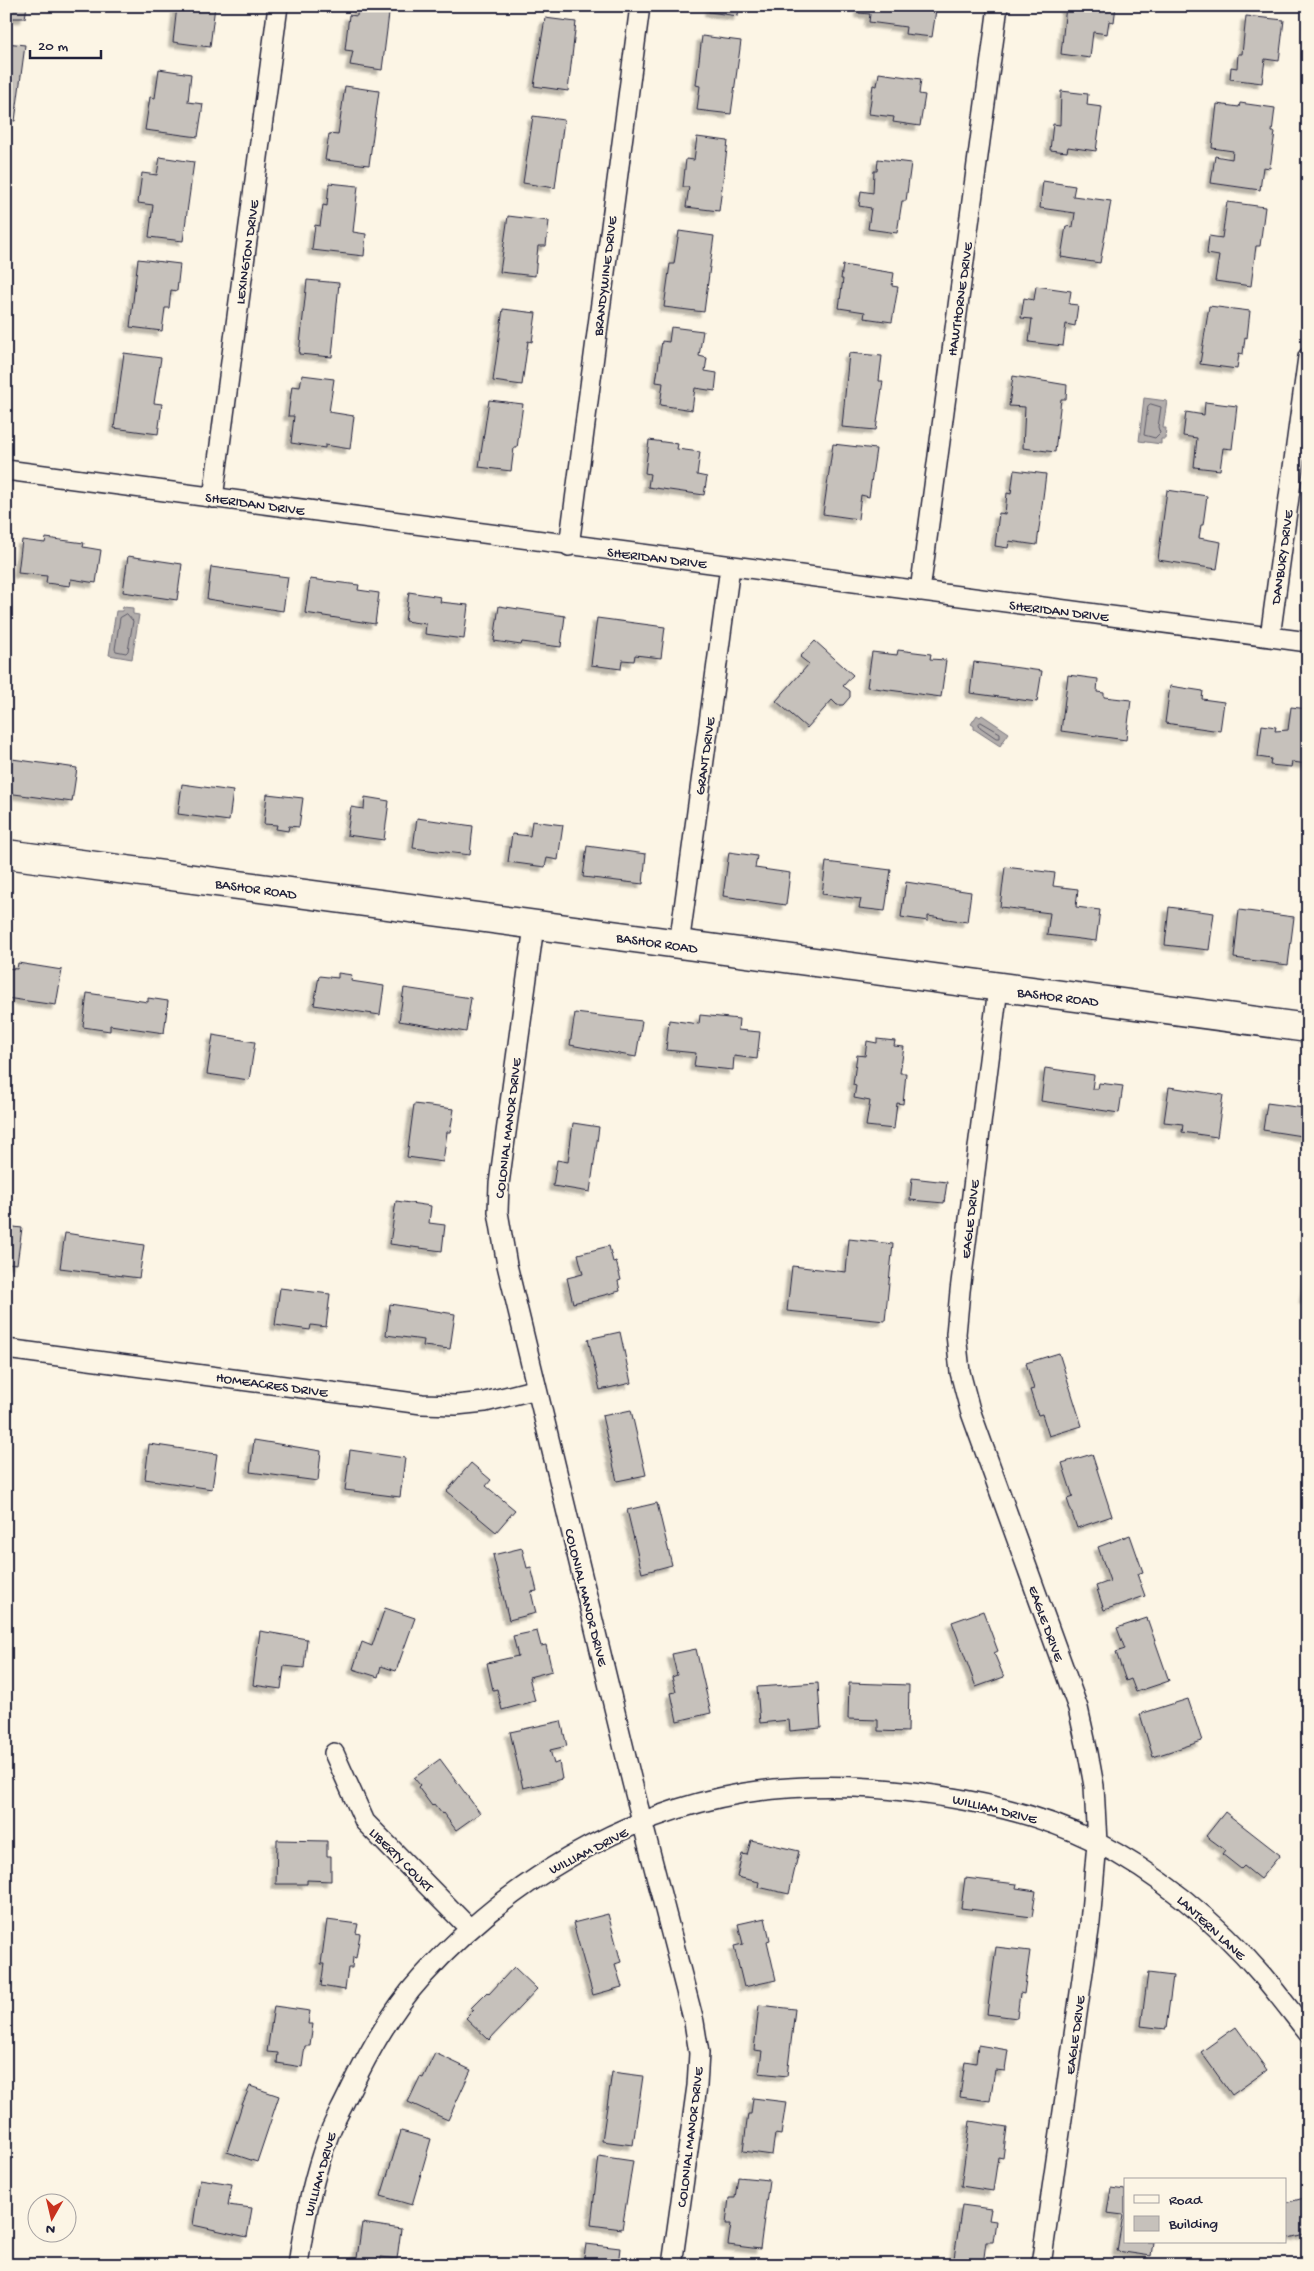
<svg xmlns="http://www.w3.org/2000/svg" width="1314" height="2271" viewBox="0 0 1314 2271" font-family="'Gochi Hand',sans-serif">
<defs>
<filter id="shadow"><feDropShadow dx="-4.5" dy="4.5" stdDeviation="1" flood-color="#0004"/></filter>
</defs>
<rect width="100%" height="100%" fill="#fcf5e5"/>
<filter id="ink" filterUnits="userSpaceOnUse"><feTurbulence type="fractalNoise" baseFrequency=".02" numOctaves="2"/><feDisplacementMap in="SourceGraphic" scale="10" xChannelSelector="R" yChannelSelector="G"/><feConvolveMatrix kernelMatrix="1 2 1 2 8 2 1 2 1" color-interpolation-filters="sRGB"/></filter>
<g filter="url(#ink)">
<!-- water -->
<path fill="#b2adab" stroke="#78757e" d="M 1144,398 L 1167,401 L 1163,428 L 1166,428 L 1165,439 L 1161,439 L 1161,444 L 1139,441 Z
M 123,607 L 133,608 L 133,614 L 139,615 L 132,659 L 109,655 L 116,611 L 122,611 Z
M 977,715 L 980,717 L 982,715 L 1009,733 L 1000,746 L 974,729 L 974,726 L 971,724 Z"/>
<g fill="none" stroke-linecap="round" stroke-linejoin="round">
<!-- shore -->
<path stroke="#5c5a68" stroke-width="1" d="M 1151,404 L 1161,407 L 1158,427 L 1160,433 L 1155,438 L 1144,435 L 1148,406 Z
M 127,614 L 133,621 L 128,651 L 126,653 L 116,651 L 115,649 L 120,618 Z
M 981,722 L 1000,733 L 1000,738 L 996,738 L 980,727 L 979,724 Z"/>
</g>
<!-- building -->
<path fill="#c6c1bb" stroke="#22223b" filter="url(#shadow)" d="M 6,6 L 27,6 L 25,18 L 6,18 Z
M 177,6 L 215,6 L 210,47 L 173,42 Z
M 358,6 L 390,6 L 382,70 L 350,65 L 353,51 L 345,50 L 349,15 L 357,16 Z
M 710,6 L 739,6 L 738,16 L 709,12 Z
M 860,6 L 908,6 L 936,10 L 932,37 L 905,34 L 906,27 L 869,22 L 870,14 L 859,13 Z
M 1066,6 L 1116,6 L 1114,22 L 1109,21 L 1107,34 L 1093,32 L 1090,58 L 1061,54 Z
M 1246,16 L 1284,20 L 1279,61 L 1265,59 L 1262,83 L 1230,79 L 1231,67 L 1237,68 L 1238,54 L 1242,54 Z
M 545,18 L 576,22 L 568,91 L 534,86 Z
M 702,36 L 741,41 L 731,114 L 697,110 L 700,86 L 696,85 Z
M 6,43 L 25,45 L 15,121 L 6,120 Z
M 159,69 L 191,74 L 188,102 L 203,104 L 198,137 L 145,130 L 150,97 L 155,98 Z
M 879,73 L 921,79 L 919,94 L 925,95 L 920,126 L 893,122 L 894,117 L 869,114 L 873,85 L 877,86 Z
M 345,86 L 379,91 L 369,165 L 325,160 L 329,134 L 338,135 Z
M 1061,91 L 1088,94 L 1087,105 L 1102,107 L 1096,151 L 1068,147 L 1067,152 L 1050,150 L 1053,124 L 1060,125 Z
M 1240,103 L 1275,108 L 1272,132 L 1275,132 L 1270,168 L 1263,167 L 1260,190 L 1211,183 L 1215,156 L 1232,159 L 1233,151 L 1212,148 L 1217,104 L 1239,107 Z
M 533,116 L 564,120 L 555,188 L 523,183 Z
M 697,137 L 728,141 L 719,211 L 686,207 L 689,187 L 683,187 L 686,159 L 694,160 Z
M 160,157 L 194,162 L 183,241 L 149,237 L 153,205 L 138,203 L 142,173 L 157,175 Z
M 878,159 L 911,163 L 906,201 L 902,201 L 897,233 L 868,229 L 871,208 L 859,206 L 861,191 L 873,193 L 874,171 L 877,171 Z
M 1043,181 L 1075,186 L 1073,196 L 1111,201 L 1100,263 L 1061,257 L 1066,226 L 1073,227 L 1075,213 L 1040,208 Z
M 329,183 L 358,186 L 353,232 L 366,234 L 364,256 L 312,250 L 315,225 L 320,226 L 323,205 L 327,206 Z
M 1227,202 L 1265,207 L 1260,246 L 1256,246 L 1251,286 L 1215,281 L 1219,256 L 1207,254 L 1209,236 L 1222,238 Z
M 508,216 L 549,221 L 546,246 L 538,246 L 535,276 L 500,272 Z
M 679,231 L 714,236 L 704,312 L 664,307 L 670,264 L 674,264 Z
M 138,259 L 180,264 L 177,291 L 171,290 L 169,308 L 165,308 L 162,331 L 130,327 Z
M 843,265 L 894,273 L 892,286 L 898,287 L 892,322 L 864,318 L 865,312 L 839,308 L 843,279 L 841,279 Z
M 307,280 L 339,283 L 332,357 L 299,354 Z
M 1036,286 L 1071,291 L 1069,304 L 1078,305 L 1075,326 L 1066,324 L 1063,346 L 1029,342 L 1032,319 L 1021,318 L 1024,298 L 1034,300 Z
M 1209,306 L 1250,311 L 1247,338 L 1245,337 L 1243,354 L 1239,353 L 1237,369 L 1200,364 Z
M 503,309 L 536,313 L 532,342 L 528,341 L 522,385 L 493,381 Z
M 671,327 L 703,331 L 699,356 L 707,358 L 705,371 L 717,373 L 715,391 L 695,388 L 692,410 L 660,405 L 663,383 L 656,382 L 662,341 L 669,342 Z
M 124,353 L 161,358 L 154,403 L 162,404 L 158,434 L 114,428 Z
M 849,353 L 882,356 L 879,381 L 883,381 L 876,430 L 842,427 Z
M 302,375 L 334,379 L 329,412 L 354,416 L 350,449 L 325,445 L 325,448 L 291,443 L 294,416 L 288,416 L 292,386 L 300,387 Z
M 1013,376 L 1067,385 L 1066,399 L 1061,399 L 1055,452 L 1023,448 L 1025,407 L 1009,406 Z
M 489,400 L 523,404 L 517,448 L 514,448 L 511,471 L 479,467 Z
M 1205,402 L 1237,406 L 1232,449 L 1223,448 L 1220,470 L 1194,467 L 1197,438 L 1183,436 L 1186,412 L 1204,415 Z
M 649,440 L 678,444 L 677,449 L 700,452 L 697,475 L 707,477 L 704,495 L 648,487 L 650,474 L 645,473 Z
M 833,444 L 876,449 L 869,497 L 861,495 L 858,519 L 823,514 Z
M 1014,470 L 1046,474 L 1037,545 L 1009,541 L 1008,548 L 995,546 L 999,513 L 1005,514 L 1007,493 L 1011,494 Z
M 1167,490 L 1207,496 L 1203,525 L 1201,525 L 1199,538 L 1221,542 L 1217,569 L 1158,560 Z
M 46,538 L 84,543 L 83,547 L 101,550 L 96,583 L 71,579 L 70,586 L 46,583 L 47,576 L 18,573 L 22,540 L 45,543 Z
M 128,556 L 182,564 L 177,600 L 123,592 Z
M 211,567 L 288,577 L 283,611 L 207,599 Z
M 310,579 L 359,585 L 358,590 L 379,593 L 375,624 L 305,613 Z
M 409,592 L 441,597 L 440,602 L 468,605 L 464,639 L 425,634 L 426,624 L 405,621 Z
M 499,606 L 565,616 L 561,647 L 522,642 L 521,645 L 494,641 Z
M 597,618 L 665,627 L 661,658 L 635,655 L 634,661 L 622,660 L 621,669 L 591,665 Z
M 815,641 L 853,675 L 843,686 L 850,691 L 850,697 L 843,705 L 837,705 L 832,700 L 807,728 L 776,701 L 809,664 L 800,657 Z
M 898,650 L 931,654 L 930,659 L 946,660 L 941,697 L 867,687 L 872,652 L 897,655 Z
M 974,662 L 1042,671 L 1037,702 L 970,693 Z
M 1068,675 L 1098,679 L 1097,692 L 1104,693 L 1104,697 L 1131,700 L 1126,740 L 1061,731 Z
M 1170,686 L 1203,691 L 1202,699 L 1224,702 L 1220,731 L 1165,723 Z
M 1291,707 L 1308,709 L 1308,764 L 1292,762 L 1291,767 L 1270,765 L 1271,759 L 1258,757 L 1262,725 L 1276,727 L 1275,731 L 1288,730 Z
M 12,759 L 77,768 L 72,802 L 7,793 Z
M 182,784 L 233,791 L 229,821 L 178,814 Z
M 267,794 L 303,798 L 299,827 L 289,826 L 288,831 L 276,829 L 277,825 L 264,824 Z
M 365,797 L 389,801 L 384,840 L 347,835 L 351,807 L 364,809 Z
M 417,818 L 473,826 L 470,855 L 413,848 Z
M 532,821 L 563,825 L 558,860 L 547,858 L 545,867 L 508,862 L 512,834 L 530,836 Z
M 587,846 L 646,854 L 643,884 L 583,877 Z
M 729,852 L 757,856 L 755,868 L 790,873 L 786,905 L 723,896 Z
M 826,862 L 891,870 L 885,911 L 859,908 L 861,899 L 822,894 Z
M 1005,867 L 1055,873 L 1053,886 L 1078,889 L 1076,907 L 1100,910 L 1096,941 L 1047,935 L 1050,913 L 1000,907 Z
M 906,882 L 971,892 L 967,922 L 928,916 L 928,921 L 901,917 Z
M 1169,907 L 1214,913 L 1209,950 L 1165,945 Z
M 1239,910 L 1294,917 L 1288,965 L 1234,958 Z
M 18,963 L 62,970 L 56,1005 L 6,998 L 6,968 L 17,969 Z
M 338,973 L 352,975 L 351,981 L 384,986 L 380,1015 L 314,1005 L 319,976 L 338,978 Z
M 404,988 L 471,998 L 466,1032 L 399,1021 Z
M 87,993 L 148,1002 L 148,998 L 168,1001 L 164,1033 L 110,1025 L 110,1031 L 83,1027 Z
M 575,1013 L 642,1021 L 636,1057 L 570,1045 Z
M 700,1015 L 739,1019 L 738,1030 L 760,1032 L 757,1059 L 734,1056 L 733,1070 L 694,1066 L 696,1053 L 666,1050 L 669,1020 L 699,1024 Z
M 213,1035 L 255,1042 L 249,1080 L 207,1074 Z
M 877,1039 L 895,1041 L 894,1046 L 904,1047 L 900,1073 L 906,1073 L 903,1104 L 897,1103 L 894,1129 L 866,1126 L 870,1101 L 854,1098 L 856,1086 L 853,1085 L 857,1055 L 865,1056 L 867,1041 L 877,1043 Z
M 1045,1068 L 1094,1075 L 1092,1089 L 1098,1089 L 1099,1083 L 1123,1086 L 1119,1113 L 1041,1101 Z
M 1169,1087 L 1223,1095 L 1217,1137 L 1182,1132 L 1183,1124 L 1164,1122 Z
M 1305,1102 L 1308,1103 L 1308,1137 L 1263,1130 L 1267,1103 L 1304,1108 Z
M 414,1104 L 454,1109 L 450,1132 L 447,1132 L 443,1162 L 407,1157 Z
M 573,1123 L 599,1127 L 590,1192 L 553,1186 L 557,1160 L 568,1162 Z
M 912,1178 L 947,1182 L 944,1203 L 910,1200 Z
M 396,1201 L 431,1206 L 429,1223 L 445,1225 L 442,1251 L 390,1244 Z
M 6,1226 L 22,1228 L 17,1264 L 6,1263 Z
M 65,1233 L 144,1245 L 139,1278 L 60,1268 Z
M 849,1239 L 893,1244 L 885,1321 L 787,1311 L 792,1266 L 846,1272 Z
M 609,1246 L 613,1262 L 616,1261 L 621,1280 L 618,1281 L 620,1291 L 573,1303 L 567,1278 L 583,1274 L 578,1254 Z
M 1308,1274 L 1308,1300 L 1304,1299 Z
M 280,1288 L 330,1294 L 326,1327 L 311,1325 L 310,1330 L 275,1325 Z
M 390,1304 L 455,1314 L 450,1349 L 423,1346 L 424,1340 L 386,1335 Z
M 620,1332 L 631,1383 L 600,1390 L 588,1339 Z
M 1059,1353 L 1082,1426 L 1049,1436 L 1042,1414 L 1038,1415 L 1030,1390 L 1034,1389 L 1026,1363 Z
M 631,1410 L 646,1475 L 617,1481 L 602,1416 Z
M 254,1440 L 321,1451 L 318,1481 L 250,1472 Z
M 149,1444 L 217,1454 L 212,1489 L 145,1479 Z
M 350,1450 L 405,1458 L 400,1497 L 345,1490 Z
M 1092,1454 L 1112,1516 L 1077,1528 L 1067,1499 L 1073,1497 L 1062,1463 Z
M 471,1463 L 491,1480 L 486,1486 L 515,1510 L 496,1532 L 447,1491 Z
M 657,1503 L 672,1565 L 642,1573 L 627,1510 Z
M 1130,1535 L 1143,1572 L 1137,1574 L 1145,1596 L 1104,1610 L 1096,1586 L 1110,1581 L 1098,1547 Z
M 522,1548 L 527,1568 L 531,1567 L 537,1591 L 531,1592 L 536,1613 L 509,1620 L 493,1555 Z
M 385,1608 L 415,1618 L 396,1671 L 381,1666 L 378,1677 L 353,1669 L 362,1642 L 372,1646 Z
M 983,1611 L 998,1651 L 994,1653 L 1004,1677 L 976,1687 L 952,1622 Z
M 1147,1618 L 1169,1681 L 1136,1692 L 1131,1679 L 1126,1681 L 1116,1652 L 1125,1649 L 1117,1628 Z
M 260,1631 L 307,1639 L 304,1668 L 284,1666 L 281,1689 L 253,1685 Z
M 537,1631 L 541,1646 L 546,1645 L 552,1671 L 529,1677 L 535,1701 L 502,1710 L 497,1689 L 493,1690 L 487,1663 L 518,1656 L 513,1636 Z
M 696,1649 L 711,1713 L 677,1721 L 671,1693 L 676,1692 L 672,1677 L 677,1675 L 672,1654 Z
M 818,1683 L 821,1728 L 790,1731 L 789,1720 L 760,1723 L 757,1687 Z
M 849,1683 L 909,1685 L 908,1732 L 878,1731 L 878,1720 L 848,1719 Z
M 1188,1699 L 1202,1741 L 1153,1757 L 1140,1714 Z
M 561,1721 L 567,1746 L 550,1750 L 554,1764 L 559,1762 L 562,1779 L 523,1788 L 510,1732 Z
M 440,1759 L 480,1813 L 456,1830 L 443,1813 L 442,1814 L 434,1804 L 432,1806 L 418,1787 L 420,1785 L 414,1778 Z
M 1225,1812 L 1280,1855 L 1260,1879 L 1244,1866 L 1241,1869 L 1222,1854 L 1225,1850 L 1206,1836 Z
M 277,1840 L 327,1841 L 327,1856 L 331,1856 L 331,1881 L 307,1880 L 307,1884 L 276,1884 Z
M 751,1840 L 799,1851 L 789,1894 L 758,1887 L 759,1882 L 737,1877 L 742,1854 L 747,1855 Z
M 965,1878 L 1017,1884 L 1016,1888 L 1036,1891 L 1032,1917 L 961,1908 Z
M 608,1914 L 621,1962 L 615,1964 L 622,1987 L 593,1995 L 573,1923 Z
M 765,1918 L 770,1940 L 767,1941 L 776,1980 L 744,1987 L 734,1946 L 743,1944 L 738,1924 Z
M 327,1920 L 358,1924 L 356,1933 L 360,1934 L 356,1958 L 353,1957 L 352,1968 L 348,1968 L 345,1990 L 321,1986 L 324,1964 L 321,1964 Z
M 996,1947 L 1030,1951 L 1024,1994 L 1020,1993 L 1017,2018 L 987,2014 Z
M 514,1967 L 537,1989 L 489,2040 L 466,2018 L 474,2010 L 471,2008 L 487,1992 L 489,1994 Z
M 1148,1973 L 1173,1976 L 1166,2029 L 1141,2026 Z
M 759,2005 L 795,2009 L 787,2076 L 759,2073 L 762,2051 L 754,2050 Z
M 274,2006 L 310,2011 L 308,2024 L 313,2024 L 310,2046 L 305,2046 L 302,2067 L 277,2063 L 278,2053 L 267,2052 Z
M 1236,2027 L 1267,2070 L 1232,2095 L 1201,2052 Z
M 978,2045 L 1008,2050 L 1005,2071 L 995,2070 L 990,2101 L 960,2097 L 965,2061 L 976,2063 Z
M 435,2053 L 471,2070 L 448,2120 L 408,2102 L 420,2077 L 423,2078 Z
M 612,2072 L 643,2076 L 633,2145 L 602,2141 Z
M 250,2086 L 279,2096 L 257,2162 L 227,2152 L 242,2105 Z
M 753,2098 L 786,2102 L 781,2135 L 775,2134 L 772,2155 L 743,2151 L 748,2114 L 751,2114 Z
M 970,2121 L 1007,2127 L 1003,2158 L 998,2157 L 993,2191 L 961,2186 Z
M 401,2131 L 431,2139 L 412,2205 L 381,2196 Z
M 599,2156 L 633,2161 L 622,2229 L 591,2225 Z
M 738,2177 L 769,2180 L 760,2249 L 728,2245 L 731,2224 L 726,2224 L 729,2198 L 735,2198 Z
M 200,2179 L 232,2184 L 228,2205 L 252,2208 L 247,2237 L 193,2225 Z
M 1111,2188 L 1125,2190 L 1125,2242 L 1153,2242 L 1151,2256 L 1117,2251 L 1123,2215 L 1107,2213 Z
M 1308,2197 L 1308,2233 L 1285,2239 L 1285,2203 Z
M 962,2205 L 991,2209 L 989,2220 L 996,2221 L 993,2242 L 986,2242 L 983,2265 L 953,2265 Z
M 362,2223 L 401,2229 L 397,2259 L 381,2257 L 380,2265 L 356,2265 Z
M 586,2244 L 620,2248 L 618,2265 L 583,2265 Z
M 211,2257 L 242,2261 L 241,2265 L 210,2265 Z"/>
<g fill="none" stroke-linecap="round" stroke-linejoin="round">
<defs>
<path id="street" d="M 6,470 L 1308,642
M 213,498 L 278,6
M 569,546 L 640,6
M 920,591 L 998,6
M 1270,637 L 1308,357
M 534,926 L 499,1184 L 498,1212 L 507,1265 L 632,1782 L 694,2022 L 699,2053 L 697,2086 L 672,2265
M 679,945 L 730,567
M 998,988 L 960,1291 L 956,1334 L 960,1372 L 970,1410 L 1078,1708 L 1088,1753 L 1094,1786 L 1097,1843 L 1090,1923 L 1041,2265
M 6,1349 L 422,1404 L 456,1405 L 485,1402 L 537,1389
M 334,1753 L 365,1822 L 470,1929
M 298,2265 C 304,2223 312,2179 327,2140 C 331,2127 338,2115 344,2103 C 365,2059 389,2013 422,1977 C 506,1884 620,1814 744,1793 C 800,1784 857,1785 912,1792 C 975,1800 1037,1813 1094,1841 C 1157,1873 1216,1921 1262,1975 C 1278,1994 1293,2014 1308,2033"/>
<path id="secondary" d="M 6,854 L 1308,1028"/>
</defs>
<!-- street casing -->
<use href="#street" stroke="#22223b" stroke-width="22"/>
<!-- secondary casing -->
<use href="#secondary" stroke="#22223b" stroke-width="31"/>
<!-- street -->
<use href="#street" stroke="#fcf5e5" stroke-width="19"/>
<!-- secondary -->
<use href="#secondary" stroke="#fcf5e5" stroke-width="28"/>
</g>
</g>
<g text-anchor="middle" stroke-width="4" stroke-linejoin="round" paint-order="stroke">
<!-- street labels -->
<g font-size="14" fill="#22223b" stroke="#fcf5e5">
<text transform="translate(246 252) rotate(-82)" y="5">LEXINGTON DRIVE</text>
<text transform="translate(604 276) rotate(-83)" y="5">BRANDYWINE DRIVE</text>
<text transform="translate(959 299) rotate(-82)" y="5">HAWTHORNE DRIVE</text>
<text transform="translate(255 503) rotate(8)" y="5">SHERIDAN DRIVE</text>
<text transform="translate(657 557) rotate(7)" y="5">SHERIDAN DRIVE</text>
<text transform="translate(1281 557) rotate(-82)" y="5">DANBURY DRIVE</text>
<text transform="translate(1059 610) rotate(7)" y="5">SHERIDAN DRIVE</text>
<text transform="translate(704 756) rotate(-82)" y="5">GRANT DRIVE</text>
<text transform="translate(256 888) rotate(8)" y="5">BASHOR ROAD</text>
<text transform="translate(657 942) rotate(8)" y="5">BASHOR ROAD</text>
<text transform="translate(1058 996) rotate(7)" y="5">BASHOR ROAD</text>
<text transform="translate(507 1128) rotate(-83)" y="5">COLONIAL MANOR DRIVE</text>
<text transform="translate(969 1219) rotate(-83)" y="5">EAGLE DRIVE</text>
<text transform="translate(272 1384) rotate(8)" y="5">HOMEACRES DRIVE</text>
<text transform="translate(587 1597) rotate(76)" y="5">COLONIAL MANOR DRIVE</text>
<text transform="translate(1047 1623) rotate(70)" y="5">EAGLE DRIVE</text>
<text transform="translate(995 1808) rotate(14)" y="5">WILLIAM DRIVE</text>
<text transform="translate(588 1850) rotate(-27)" y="5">WILLIAM DRIVE</text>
<text transform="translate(402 1859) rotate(45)" y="5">LIBERTY COURT</text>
<text transform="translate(1212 1927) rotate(43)" y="5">LANTERN LANE</text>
<text transform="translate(1074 2035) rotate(-82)" y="5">EAGLE DRIVE</text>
<text transform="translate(689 2137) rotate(-83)" y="5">COLONIAL MANOR DRIVE</text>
<text transform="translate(319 2174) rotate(-74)" y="5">WILLIAM DRIVE</text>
</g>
</g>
<!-- margin -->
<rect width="1314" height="2271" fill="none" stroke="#fcf5e5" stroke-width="25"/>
<rect x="12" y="12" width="1289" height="2246" fill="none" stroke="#22223b" stroke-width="2" filter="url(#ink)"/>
<!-- legend -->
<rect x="1124" y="2178" width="162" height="65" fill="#fcf5e5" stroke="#a5a1a1"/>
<rect x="1134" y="2195" width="25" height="8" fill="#fcf5e5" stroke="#a5a1a1"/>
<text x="1169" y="2204" font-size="15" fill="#22223b">Road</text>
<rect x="1134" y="2216" width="25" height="15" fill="#c6c1bb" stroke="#a5a1a1"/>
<text x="1169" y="2228" font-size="15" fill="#22223b">Building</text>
<!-- north arrow -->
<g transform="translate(52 2218) rotate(188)"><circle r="24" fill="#fcf5e5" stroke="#a5a1a1"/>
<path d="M0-4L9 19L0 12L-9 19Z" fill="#c8321e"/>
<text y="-8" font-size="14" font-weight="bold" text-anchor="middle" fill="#22223b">N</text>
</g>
<!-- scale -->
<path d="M30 50v8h71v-8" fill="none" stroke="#22223b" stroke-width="2.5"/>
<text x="38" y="50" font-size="15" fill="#22223b" stroke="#fcf5e5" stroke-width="4" paint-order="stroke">20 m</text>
</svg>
